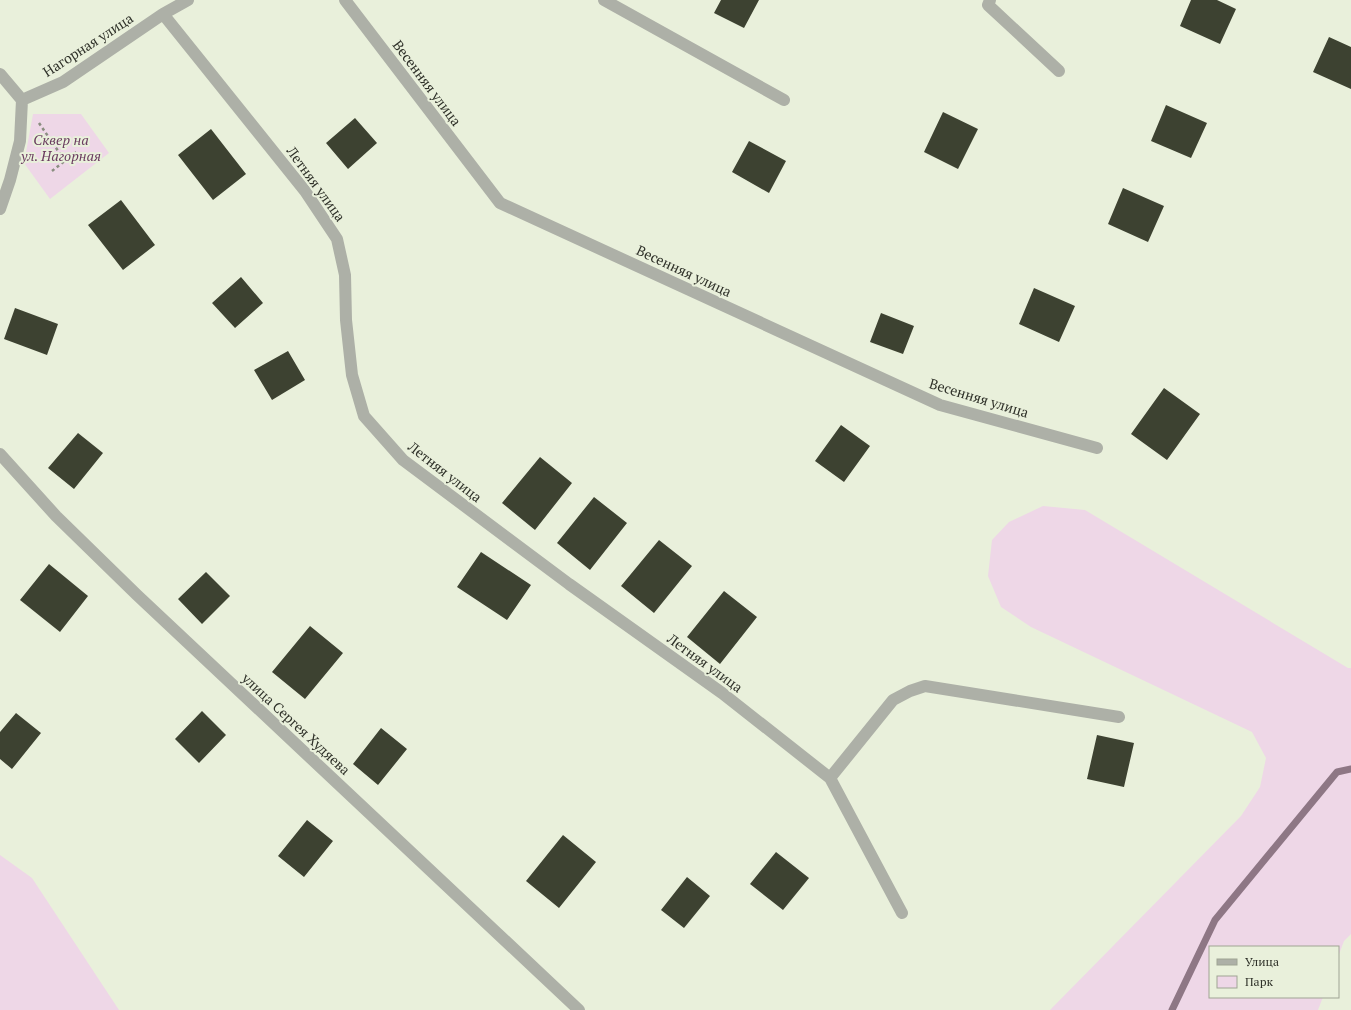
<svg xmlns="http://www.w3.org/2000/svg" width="1351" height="1010" viewBox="0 0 1351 1010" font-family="'PT Serif',serif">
<rect width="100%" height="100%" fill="#e9f0db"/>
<!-- green -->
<path fill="#eed7e7" d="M 33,114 L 81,114 L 109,153 L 50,199 L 24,163 Z
M 1043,506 L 1085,510 L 1348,668 L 1351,668 L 1351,934 L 1344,941 L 1338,957 L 1338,947 L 1210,947 L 1210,997 L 1323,997 L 1318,1010 L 1050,1010 L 1241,816 L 1260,787 L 1266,758 L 1252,732 L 1031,627 L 1001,607 L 988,576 L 992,540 L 1009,522 Z
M 0,855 L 32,878 L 119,1010 L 0,1010 Z"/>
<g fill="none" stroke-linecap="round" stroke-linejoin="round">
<!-- stream -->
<path stroke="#8e7785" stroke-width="7" d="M 1172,1010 L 1215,920 L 1337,772 L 1351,769"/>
</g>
<!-- building -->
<path fill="#3d4231" d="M 721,0 L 759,0 L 744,28 L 714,13 Z
M 1191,0 L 1217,0 L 1236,9 L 1220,44 L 1180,26 Z
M 1329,37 L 1351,47 L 1351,89 L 1313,72 Z
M 1166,105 L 1207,123 L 1191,158 L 1151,141 Z
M 943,112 L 978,129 L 958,169 L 924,152 Z
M 355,118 L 377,143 L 348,169 L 326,143 Z
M 211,129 L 246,174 L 213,200 L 178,155 Z
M 749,141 L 786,161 L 769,193 L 732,172 Z
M 1123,188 L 1164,206 L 1148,242 L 1108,224 Z
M 121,200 L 155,245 L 123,270 L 88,225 Z
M 241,277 L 263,303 L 235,328 L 212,303 Z
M 1034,288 L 1075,306 L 1059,342 L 1019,324 Z
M 15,308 L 58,324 L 47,355 L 4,339 Z
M 881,313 L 914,326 L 903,354 L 870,342 Z
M 288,351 L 305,380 L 272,400 L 254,370 Z
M 1164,388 L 1200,414 L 1167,460 L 1131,434 Z
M 841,425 L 870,446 L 844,482 L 815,461 Z
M 78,433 L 103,453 L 74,489 L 48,468 Z
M 540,457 L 572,483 L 535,530 L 502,503 Z
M 594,497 L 627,523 L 590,570 L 557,543 Z
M 659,540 L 692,566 L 654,613 L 621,586 Z
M 481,552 L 531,585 L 507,620 L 457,587 Z
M 49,564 L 88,596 L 60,632 L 20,600 Z
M 206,572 L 230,596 L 202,624 L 178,599 Z
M 724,591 L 757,617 L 720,664 L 687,637 Z
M 310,626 L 343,653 L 305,699 L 272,672 Z
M 202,711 L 226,735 L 199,763 L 175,739 Z
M 16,713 L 41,733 L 12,769 L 0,759 L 0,732 Z
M 381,728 L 407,749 L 378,785 L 353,764 Z
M 1097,735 L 1134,743 L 1124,787 L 1087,779 Z
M 307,820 L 333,841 L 304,877 L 278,856 Z
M 563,835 L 596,862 L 559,908 L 526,881 Z
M 776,852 L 809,878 L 783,910 L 750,884 Z
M 687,877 L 710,896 L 684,928 L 661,910 Z"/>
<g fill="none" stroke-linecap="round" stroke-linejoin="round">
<!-- path -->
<path stroke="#8a8e80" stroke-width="2.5" stroke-dasharray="3 3" stroke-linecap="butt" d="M 39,123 L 65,161
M 52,171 L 76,152"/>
<!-- minor -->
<path stroke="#adb0a7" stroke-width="12" d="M 345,0 L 500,203 L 940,405 L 1097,448
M 604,0 L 784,100
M 990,0 L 988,5 L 1059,71
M 163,14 L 305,191 L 337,239 L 345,275 L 346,320 L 352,375 L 364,416 L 403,460 L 569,584 L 722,693 L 830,778
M 0,74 L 22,100
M 22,100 L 63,82 L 163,14 L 188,0
M 0,209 L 10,180 L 20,141 L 22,100
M 0,454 L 56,516 L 137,595 L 579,1010
M 902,913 L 830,778 L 893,700 L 910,691 L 925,686 L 1119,717"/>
</g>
<g text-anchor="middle" stroke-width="4" stroke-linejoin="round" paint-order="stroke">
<!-- street labels -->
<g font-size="14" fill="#2f3129" stroke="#e9f0db">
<text transform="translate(88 45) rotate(-33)" y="5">Нагорная улица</text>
<text transform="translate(427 83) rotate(53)" y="5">Весенняя улица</text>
<text transform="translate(316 184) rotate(54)" y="5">Летняя улица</text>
<text transform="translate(684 271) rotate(25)" y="5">Весенняя улица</text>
<text transform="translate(979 398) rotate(17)" y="5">Весенняя улица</text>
<text transform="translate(445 472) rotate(38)" y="5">Летняя улица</text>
<text transform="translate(705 663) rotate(36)" y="5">Летняя улица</text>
<text transform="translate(296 724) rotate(43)" y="5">улица Сергея Худяева</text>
</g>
<!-- park labels -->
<g font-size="14" font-style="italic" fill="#6a3b5f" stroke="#e9f0db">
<text x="61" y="145">Сквер на<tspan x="61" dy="16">ул. Нагорная</tspan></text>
</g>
</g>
<!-- legend -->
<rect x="1209" y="946" width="130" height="52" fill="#e9f0db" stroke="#9fa494"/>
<rect x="1217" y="959" width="20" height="6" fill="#adb0a7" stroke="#9fa494"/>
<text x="1245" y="966" font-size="12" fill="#2f3129">Улица</text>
<rect x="1217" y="976" width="20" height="12" fill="#eed7e7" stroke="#9fa494"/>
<text x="1245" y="986" font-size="12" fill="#2f3129">Парк</text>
</svg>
